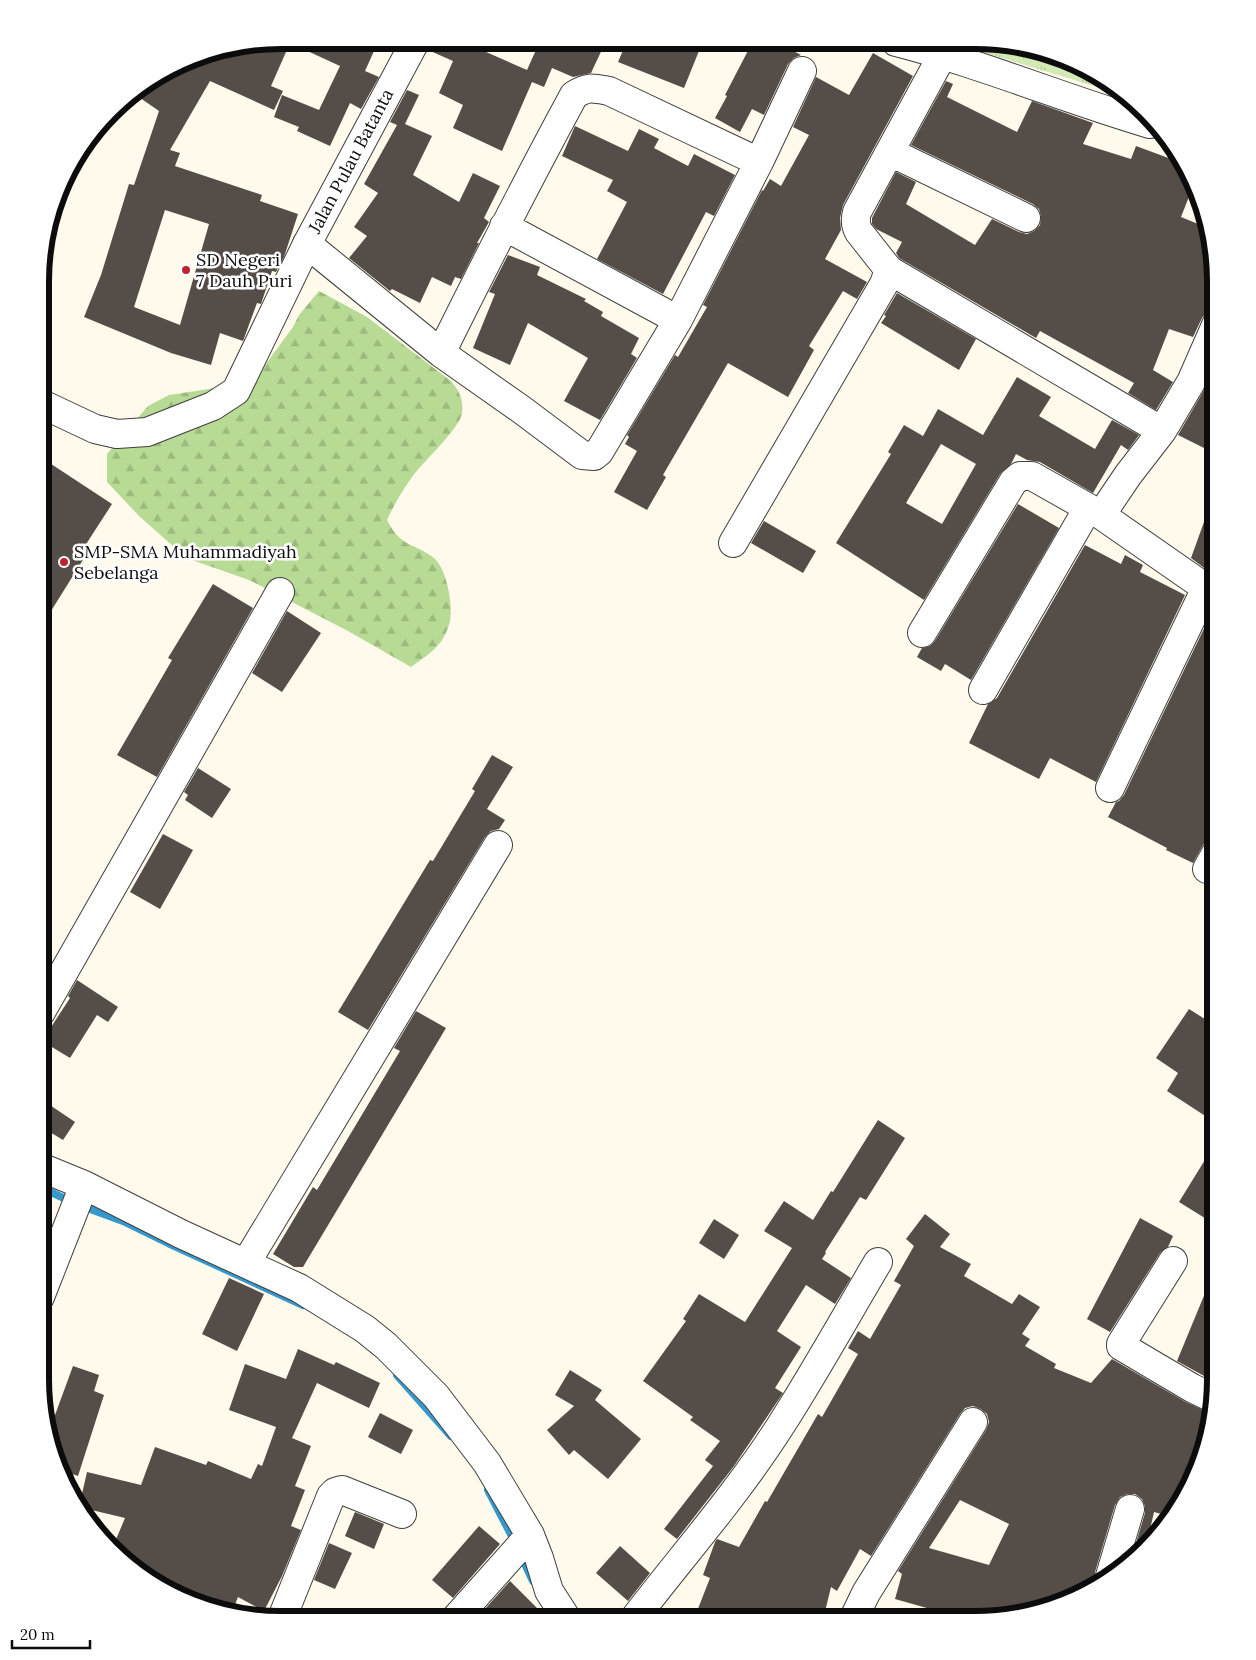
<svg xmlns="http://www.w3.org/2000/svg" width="1256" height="1660" viewBox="0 0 1256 1660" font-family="Lora,serif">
<defs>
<pattern id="grass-tufts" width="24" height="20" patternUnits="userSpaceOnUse" patternTransform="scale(1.25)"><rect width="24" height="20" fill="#d2e9b5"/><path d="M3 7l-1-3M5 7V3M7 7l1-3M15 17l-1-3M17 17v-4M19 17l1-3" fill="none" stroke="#b3c79a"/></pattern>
<pattern id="forest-firs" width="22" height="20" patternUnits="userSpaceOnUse" patternTransform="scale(1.25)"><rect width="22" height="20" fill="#b7da94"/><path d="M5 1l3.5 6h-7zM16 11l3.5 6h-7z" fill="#9cba7e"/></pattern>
</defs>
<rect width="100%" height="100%" fill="#fffaeb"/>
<!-- grass -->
<path fill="url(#grass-tufts)" d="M 950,42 L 1007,42 L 1067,58 L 1122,90 L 1127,96 Z"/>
<!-- forest -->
<path fill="url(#forest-firs)" d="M 319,291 L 367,317 L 451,381 C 459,390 464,400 462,413 C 461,427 422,463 412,477 C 402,491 394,505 387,520 C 401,548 413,542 434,558 C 447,569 453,605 450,621 C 449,627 443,641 438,645 C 431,654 420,660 411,667 L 348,631 L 249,580 L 192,560 L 182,554 L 139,516 L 107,482 L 107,454 L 148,406 L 169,395 L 209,389 L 257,376 L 293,327 L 299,315 Z"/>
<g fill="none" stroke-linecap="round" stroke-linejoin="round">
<!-- stream -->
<path stroke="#3699ce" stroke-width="8" d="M 40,1187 L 74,1203 L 123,1221 L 168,1243 L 303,1305
M 397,1375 L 451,1436
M 488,1490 L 516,1544
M 521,1555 L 533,1581"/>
</g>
<!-- building -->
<path fill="#554d48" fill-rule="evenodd" d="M 280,40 L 379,40 L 365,71 L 379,77 L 361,109 L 350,103 L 330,146 L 297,131 L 299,127 L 274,117 L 282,95 L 319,110 L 340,66 L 290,43 L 271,86 L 283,91 L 274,110 L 210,81 L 170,150 L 180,153 L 175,166 L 262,195 L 260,201 L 298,214 L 284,257 L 276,272 L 272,271 L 261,304 L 257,303 L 243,341 L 220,333 L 211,365 L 171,353 L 84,317 L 101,275 L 129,184 L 134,185 L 159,111 L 133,93 L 203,53 ZM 165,210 L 209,224 L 180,325 L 134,307 Z
M 431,40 L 461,41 L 527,70 L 540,41 L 606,41 L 591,73 L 573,77 L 552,68 L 544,87 L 532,82 L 502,151 L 453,128 L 463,105 L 439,93 L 453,61 L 428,50 Z
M 627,41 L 703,41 L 684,88 L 618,62 Z
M 753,41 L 774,41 L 801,55 L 794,58 L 788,64 L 764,115 L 752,109 L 740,132 L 715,118 L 727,96 L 725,95 Z
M 873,53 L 913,76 L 843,205 L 840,218 L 841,230 L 825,259 L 867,282 L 857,299 L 843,291 L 809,346 L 814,350 L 788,397 L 728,363 L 663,475 L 666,477 L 647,510 L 614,492 L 637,451 L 625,444 L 629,437 L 627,435 L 675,355 L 678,357 L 707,307 L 703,305 L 762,190 L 763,191 L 770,179 L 781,186 L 809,135 L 793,127 L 816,77 L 849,95 Z
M 946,81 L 953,84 L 947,97 L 1017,132 L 1032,101 L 1093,123 L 1083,144 L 1131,159 L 1136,146 L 1182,163 L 1191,174 L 1194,184 L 1181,217 L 1203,226 L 1216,280 L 1216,303 L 1214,310 L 1207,312 L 1202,318 L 1193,337 L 1169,329 L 1153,370 L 1173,382 L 1156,410 L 1128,393 L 1134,383 L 1040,331 L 1036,338 L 899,258 L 896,253 L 902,242 L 876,229 L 872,224 L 872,218 L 896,172 L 916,182 L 906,204 L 975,245 L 992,219 L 1019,232 L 1027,234 L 1034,231 L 1040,225 L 1041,216 L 1039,209 L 1033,204 L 911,145 Z
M 407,90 L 419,95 L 405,124 L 432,136 L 413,175 L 459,202 L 473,173 L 500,186 L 484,218 L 489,222 L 477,243 L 479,243 L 461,279 L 455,277 L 451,286 L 432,277 L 420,303 L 392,289 L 390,291 L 349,258 L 367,236 L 354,227 L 378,193 L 364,184 L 397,125 L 390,122 Z
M 575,126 L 628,151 L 639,129 L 659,139 L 654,148 L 688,166 L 694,154 L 735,175 L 714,216 L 706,212 L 663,294 L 597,259 L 627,202 L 607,191 L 613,180 L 562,156 Z
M 508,255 L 540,267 L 537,275 L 586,299 L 584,301 L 603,312 L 601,316 L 639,338 L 631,354 L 637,358 L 600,420 L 564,401 L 588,358 L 528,323 L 510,365 L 473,348 L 495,294 L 489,292 Z
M 897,293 L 976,339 L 959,370 L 881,323 L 886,316 L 884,315 Z
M 1216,364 L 1216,454 L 1178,435 L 1204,390 Z
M 1017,377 L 1051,397 L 1039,416 L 1095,449 L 1112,420 L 1139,435 L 1128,450 L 1121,445 L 1093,493 L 1040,462 L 1027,460 L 1016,454 L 1011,464 L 1000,474 L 924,600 L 836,543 L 891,454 L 888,452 L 904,425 L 923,436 L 938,409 L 983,435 ZM 941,444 L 976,464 L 942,524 L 906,503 Z
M 42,458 L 112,504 L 81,552 L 86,555 L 41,627 Z
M 1213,497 L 1216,498 L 1216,573 L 1207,570 L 1191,558 Z
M 1018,504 L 1059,528 L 971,680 L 945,664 L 941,671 L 917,657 L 922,648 L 930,646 L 935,641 Z
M 764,521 L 816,551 L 803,573 L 751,543 Z
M 1085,545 L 1121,564 L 1125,555 L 1143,565 L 1140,572 L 1185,595 L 1096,782 L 1050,758 L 1039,779 L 969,743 L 988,704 L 997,698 Z
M 213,584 L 253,608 L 157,777 L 117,755 L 172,660 L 168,658 Z
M 287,611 L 321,633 L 282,692 L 252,673 Z
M 1211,614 L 1216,617 L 1216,837 L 1208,839 L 1203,845 L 1193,863 L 1166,850 L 1167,848 L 1108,817 L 1116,802 L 1119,801 L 1124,795 Z
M 492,755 L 513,767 L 487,809 L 505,820 L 499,829 L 491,831 L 485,837 L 368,1030 L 338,1012 L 430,860 L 433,861 L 475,791 L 472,789 Z
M 198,768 L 231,789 L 212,818 L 185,800 L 188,795 L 184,792 Z
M 163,834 L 193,850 L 160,909 L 130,892 Z
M 41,956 L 51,962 L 41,980 Z
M 77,980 L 118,1007 L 108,1022 L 97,1015 L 70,1058 L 42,1041 L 70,998 L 68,996 Z
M 1189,1009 L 1216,1026 L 1216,1123 L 1167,1091 L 1178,1073 L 1156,1058 Z
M 416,1011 L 446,1028 L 303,1267 L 294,1267 L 273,1254 L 313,1187 L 317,1190 L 400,1051 L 394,1048 Z
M 41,1099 L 75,1122 L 63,1140 L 40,1126 Z
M 878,1120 L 905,1138 L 866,1200 L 860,1197 L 825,1252 L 826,1253 L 822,1259 L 851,1278 L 835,1304 L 806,1285 L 777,1331 L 801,1347 L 775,1388 L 783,1393 L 734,1466 L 677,1539 L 664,1529 L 713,1466 L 705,1460 L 720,1441 L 690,1420 L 693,1417 L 643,1381 L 686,1321 L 683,1319 L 699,1294 L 745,1322 L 792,1248 L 764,1231 L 784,1201 L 813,1220 L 831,1191 L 833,1192 Z
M 1216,1142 L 1216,1225 L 1179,1202 Z
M 925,1214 L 950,1234 L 940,1247 L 971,1264 L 964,1276 L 1012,1304 L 1019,1294 L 1040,1307 L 1022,1334 L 1030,1339 L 1025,1346 L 1056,1364 L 1054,1368 L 1091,1383 L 1112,1359 L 1184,1401 L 1212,1414 L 1203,1457 L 1176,1513 L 1172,1517 L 1154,1512 L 1146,1547 L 1130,1563 L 1145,1513 L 1145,1506 L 1142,1499 L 1135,1494 L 1127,1494 L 1120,1497 L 1115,1505 L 1095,1572 L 1095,1579 L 1098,1585 L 1082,1595 L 976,1620 L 969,1620 L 895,1599 L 902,1574 L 898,1571 L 986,1430 L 989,1422 L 987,1414 L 981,1409 L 973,1406 L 965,1408 L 960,1414 L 871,1556 L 860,1549 L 837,1591 L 831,1587 L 823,1620 L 694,1619 L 710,1578 L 703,1575 L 715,1542 L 717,1539 L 739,1547 L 765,1501 L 767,1502 L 818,1414 L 822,1417 L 858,1354 L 848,1348 L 858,1331 L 870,1339 L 901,1285 L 894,1281 L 914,1246 L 906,1239 ZM 960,1500 L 1009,1524 L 989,1565 L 929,1548 Z
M 1140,1218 L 1173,1236 L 1168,1247 L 1160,1253 L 1110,1332 L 1087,1319 Z
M 714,1219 L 739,1235 L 724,1259 L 699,1243 Z
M 1215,1269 L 1216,1269 L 1215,1382 L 1177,1361 Z
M 229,1278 L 264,1294 L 237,1351 L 202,1334 Z
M 298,1349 L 334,1365 L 336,1362 L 380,1383 L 369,1408 L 317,1383 L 292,1438 L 311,1446 L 295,1486 L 305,1490 L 291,1526 L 301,1530 L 282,1576 L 264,1611 L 238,1597 L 232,1612 L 147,1579 L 112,1549 L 125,1518 L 79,1507 L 87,1472 L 141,1485 L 155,1447 L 206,1465 L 208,1461 L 251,1479 L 258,1464 L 262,1466 L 276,1427 L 229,1410 L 245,1364 L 286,1379 Z
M 73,1366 L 99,1375 L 94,1391 L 104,1395 L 78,1476 L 61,1470 L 51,1426 Z
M 570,1370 L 602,1390 L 595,1400 L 641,1439 L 608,1479 L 574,1450 L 569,1455 L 547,1430 L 574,1406 L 555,1395 Z
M 380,1413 L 413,1430 L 401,1454 L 368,1437 Z
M 355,1512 L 384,1524 L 374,1549 L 345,1536 Z
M 479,1526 L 500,1544 L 453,1598 L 432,1580 Z
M 329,1543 L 352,1553 L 335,1589 L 314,1580 Z
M 620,1546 L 650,1573 L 628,1601 L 596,1573 Z
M 510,1581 L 548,1619 L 476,1619 Z"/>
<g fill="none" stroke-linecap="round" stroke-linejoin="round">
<defs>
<path id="minor" d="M 890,152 L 1026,218
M 504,226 L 678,320
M 307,244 L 441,353 L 522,410 L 582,455 L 594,456 L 599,452 L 678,320 L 759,162 L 802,71
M 889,270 L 1162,431
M 441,353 C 484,266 528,180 574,95 C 588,86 593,88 609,91 L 759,162
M 1101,515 L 1128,475 L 1162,431 L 1191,382 L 1216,325
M 733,543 L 884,284 L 889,270 L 859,232 C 855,225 855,219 857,212 L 943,54
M 922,633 L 1013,482 L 1020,476 L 1032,476 L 1101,515 L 1206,588 L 1216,593
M 983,690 L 1088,508
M 1110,788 L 1206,588
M 1207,869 L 1216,853
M 41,1012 L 280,592
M 40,1167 L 84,1185 L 181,1234 L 299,1288 L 365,1329 L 386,1346 L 436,1396 L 487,1463 L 530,1535 L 539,1558 L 549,1591 L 567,1619
M 1173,1261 L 1121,1344 L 1121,1346 L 1192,1388 L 1215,1399
M 246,1263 L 498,845
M 40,1297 L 84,1185
M 1110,1576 L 1130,1509
M 282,1618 L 331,1496 L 335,1492 L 342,1490 L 402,1514
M 455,1619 L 530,1535
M 634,1619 C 683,1555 737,1494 781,1425 C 815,1372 846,1316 878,1262
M 853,1620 L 866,1593 L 973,1422"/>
<path id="tertiary" d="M 896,42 C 982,64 1065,99 1150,124
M 42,404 L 95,429 L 117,434 L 147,432 L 213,406 L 236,391 L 307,244 L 416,40"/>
</defs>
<!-- minor casing -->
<use href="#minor" stroke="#3f3f3f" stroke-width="30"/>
<!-- tertiary casing -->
<use href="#tertiary" stroke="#3f3f3f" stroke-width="30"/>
<!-- minor -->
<use href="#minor" stroke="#fff" stroke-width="28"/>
<!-- tertiary -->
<use href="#tertiary" stroke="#fff" stroke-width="28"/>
</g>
<!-- markers -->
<g fill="#bc2432" stroke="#fff" stroke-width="2">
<circle cx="186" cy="270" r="5"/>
<circle cx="64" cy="562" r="5"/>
</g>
<g text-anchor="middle" stroke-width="5" stroke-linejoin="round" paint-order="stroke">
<!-- street labels -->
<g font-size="18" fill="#0c0c0c" stroke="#fff">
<text transform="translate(351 161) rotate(-62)" y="6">Jalan Pulau Batanta</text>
</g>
<!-- poi labels -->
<g font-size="18" fill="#0c0c0c" stroke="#fff" text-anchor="start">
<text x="196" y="266">SD Negeri<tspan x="196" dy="21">7 Dauh Puri</tspan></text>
<text x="74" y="558">SMP-SMA Muhammadiyah<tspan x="74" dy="21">Sebelanga</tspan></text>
</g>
</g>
<!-- crop -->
<path d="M0 0H1256V1660H0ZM281 49H975A232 232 0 0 1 1207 281V1379A232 232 0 0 1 975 1611H281A232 232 0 0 1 49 1379V281A232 232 0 0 1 281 49Z" fill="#fff" fill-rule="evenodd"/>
<path fill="none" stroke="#0c0c0c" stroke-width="6" d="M281 49H975A232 232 0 0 1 1207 281V1379A232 232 0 0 1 975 1611H281A232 232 0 0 1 49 1379V281A232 232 0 0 1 281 49Z"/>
<!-- scale -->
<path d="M12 1640v8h78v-8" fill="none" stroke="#0c0c0c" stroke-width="2.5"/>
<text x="20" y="1640" font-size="15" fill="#0c0c0c" stroke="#ffffff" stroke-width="4" paint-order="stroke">20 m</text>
</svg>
